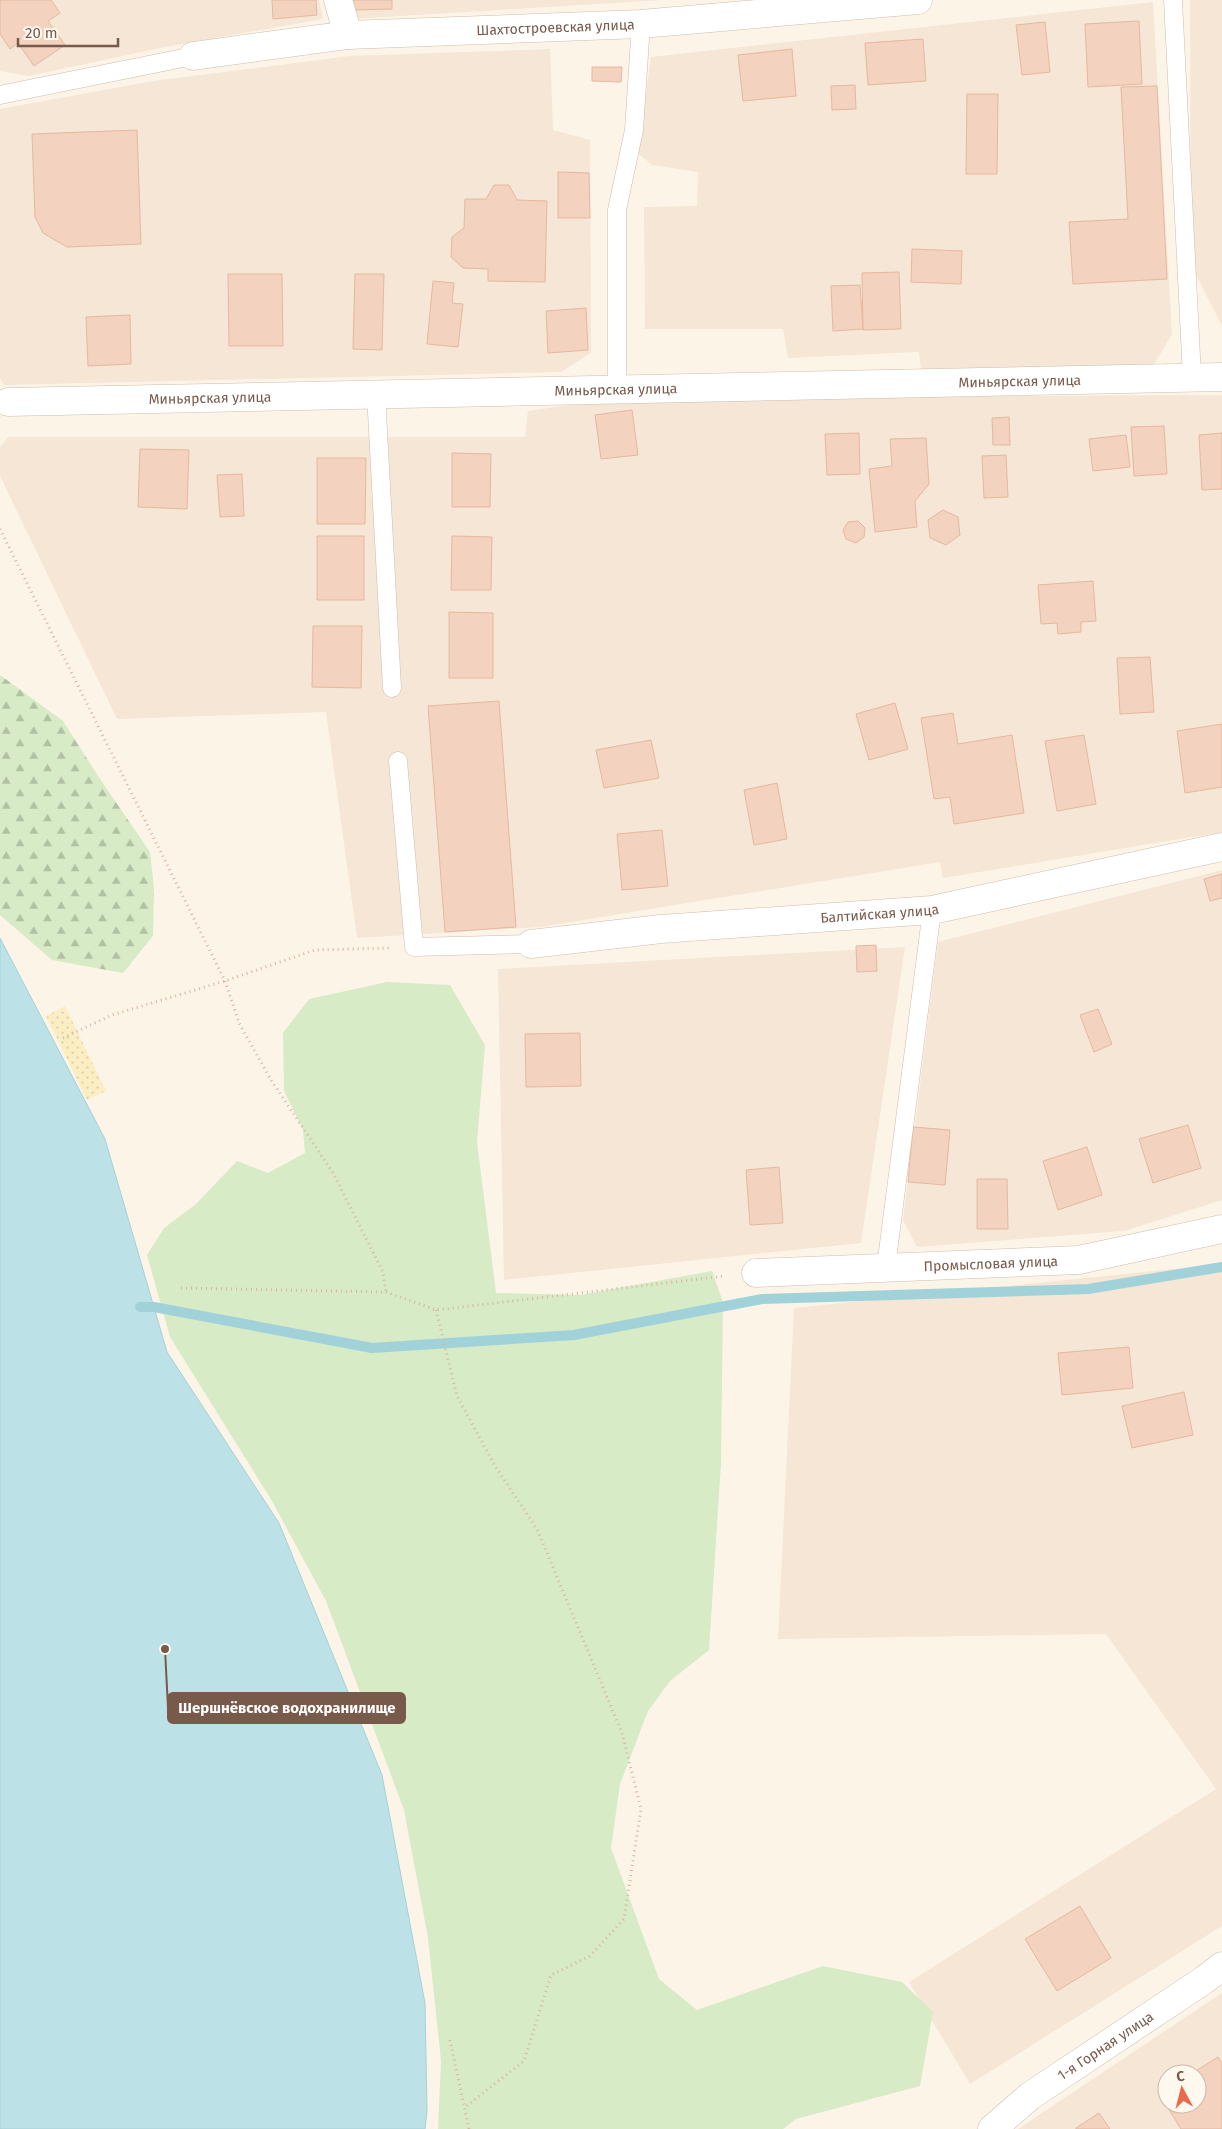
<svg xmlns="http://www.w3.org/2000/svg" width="1222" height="2129" viewBox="0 0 1222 2129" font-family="'Fira Sans',sans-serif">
<defs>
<pattern id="forest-firs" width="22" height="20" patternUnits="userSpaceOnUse" patternTransform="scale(1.25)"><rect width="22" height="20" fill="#d6ebc6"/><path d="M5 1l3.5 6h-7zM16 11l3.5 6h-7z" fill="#b2c1a3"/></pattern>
<pattern id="sand-dots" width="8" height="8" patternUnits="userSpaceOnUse" patternTransform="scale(1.25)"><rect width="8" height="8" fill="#fceec3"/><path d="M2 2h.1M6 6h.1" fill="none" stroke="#dccea9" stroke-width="1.8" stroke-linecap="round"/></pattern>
</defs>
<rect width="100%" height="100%" fill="#fdf4e8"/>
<!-- residential -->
<path fill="#f5e6d6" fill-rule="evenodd" d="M 0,0 L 319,0 L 323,19 L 165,47 L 29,76 L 0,71 Z
M 345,0 L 663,0 L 351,19 Z
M 1190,0 L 1222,0 L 1222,326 L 1191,265 Z
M 1153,2 L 1172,334 L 1153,366 L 921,369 L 919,352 L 788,358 L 783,329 L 645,329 L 644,207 L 697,206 L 698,172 L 652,165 L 638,153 L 651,57 Z
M 550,49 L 553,130 L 590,140 L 591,353 L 561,372 L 4,385 L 0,378 L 0,109 L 153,81 L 350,56 Z
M 1222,395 L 1222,832 L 943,878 L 940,862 L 540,927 L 357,938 L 326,712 L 117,719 L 0,476 L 0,447 L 8,437 L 525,437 L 528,411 L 618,398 Z
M 1222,870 L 1222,1200 L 1124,1231 L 917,1247 L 903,1220 L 938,942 Z
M 905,947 L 861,1243 L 504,1280 L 498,969 Z
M 1222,1264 L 1222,1926 L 970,2084 L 909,1982 L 1216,1789 L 1106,1634 L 778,1639 L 794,1308 Z
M 1222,1993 L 1222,2129 L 1018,2129 ZM 1167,2074 L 1197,2074 L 1197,2104 L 1167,2104 Z"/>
<!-- green -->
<path fill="#d6ebc6" d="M 387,982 L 450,985 L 485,1045 L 477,1142 L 496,1293 L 580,1295 L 712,1271 L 723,1302 L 721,1463 L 709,1650 L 670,1681 L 648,1711 L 620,1784 L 611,1848 L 659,1979 L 697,2010 L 823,1966 L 902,1982 L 933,2012 L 920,2086 L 796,2119 L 783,2129 L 438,2129 L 441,2061 L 428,1938 L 404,1810 L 326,1601 L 272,1501 L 170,1337 L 147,1255 L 164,1228 L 196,1204 L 237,1161 L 268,1173 L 305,1153 L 303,1130 L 284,1091 L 283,1033 L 309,999 Z"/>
<!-- forest -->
<path fill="url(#forest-firs)" d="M 0,675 L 63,721 L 98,776 L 150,852 L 154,888 L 153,936 L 123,973 L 52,960 L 0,915 Z"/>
<!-- sand -->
<path fill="url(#sand-dots)" d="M 65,1006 L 106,1091 L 87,1100 L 46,1016 Z"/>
<!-- water -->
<path fill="#bce2e7" stroke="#a2d2d9" d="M 0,938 L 105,1139 L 167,1352 L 279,1523 L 382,1775 L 425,2003 L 427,2111 L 425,2129 L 0,2129 Z"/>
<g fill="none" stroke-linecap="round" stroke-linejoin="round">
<!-- stream -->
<path stroke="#a2d2d9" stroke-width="10" d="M 140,1307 L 154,1307 L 372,1348 L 574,1335 L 762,1299 L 1088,1289 L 1222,1267"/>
</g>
<!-- building -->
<path fill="#f3d2bf" stroke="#e6b89f" d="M 0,0 L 51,0 L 60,13 L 48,21 L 65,45 L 34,66 L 18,43 L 10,49 L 0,34 Z
M 272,0 L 316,0 L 317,15 L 273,19 Z
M 353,0 L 392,0 L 392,9 L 353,10 Z
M 1139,21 L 1142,84 L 1088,87 L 1085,24 Z
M 1045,22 L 1050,72 L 1022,75 L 1016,25 Z
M 923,39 L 926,81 L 868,85 L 865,43 Z
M 792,49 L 796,96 L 743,101 L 738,55 Z
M 592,67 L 622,67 L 621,82 L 592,81 Z
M 855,85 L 856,109 L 832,110 L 831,86 Z
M 1157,86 L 1167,279 L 1073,284 L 1069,222 L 1128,219 L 1121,87 Z
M 967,94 L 998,94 L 997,174 L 966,174 Z
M 137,130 L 141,244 L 67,247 L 43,233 L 35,217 L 32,134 Z
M 558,172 L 589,173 L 590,218 L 558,218 Z
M 494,185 L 509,185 L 517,200 L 547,201 L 545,282 L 488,281 L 488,269 L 463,268 L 451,257 L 452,237 L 464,228 L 465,199 L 486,199 Z
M 912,249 L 962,251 L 961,284 L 911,282 Z
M 899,272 L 901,329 L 863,330 L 862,273 Z
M 228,274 L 282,274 L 283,346 L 229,346 Z
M 355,274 L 384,274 L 382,350 L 353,349 Z
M 433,281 L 454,283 L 452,303 L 463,304 L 458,347 L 427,344 Z
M 860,285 L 863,329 L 833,331 L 831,286 Z
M 586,308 L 588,350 L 548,353 L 546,311 Z
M 130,315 L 131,364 L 88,366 L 86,317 Z
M 632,410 L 638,455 L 601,459 L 595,415 Z
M 1009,417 L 1010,445 L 993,445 L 992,418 Z
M 1164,426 L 1167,474 L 1134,476 L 1131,427 Z
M 859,433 L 860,474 L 827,475 L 825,434 Z
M 1222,433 L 1222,489 L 1202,490 L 1199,435 Z
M 1126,435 L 1130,467 L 1093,471 L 1089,439 Z
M 926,438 L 929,484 L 915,501 L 917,527 L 875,532 L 869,469 L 892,466 L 890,439 Z
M 140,449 L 189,450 L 187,509 L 138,507 Z
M 452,453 L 491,454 L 490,507 L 452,507 Z
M 1006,455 L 1008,497 L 984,498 L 982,456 Z
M 317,458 L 366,458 L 365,524 L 317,524 Z
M 242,474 L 244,516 L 220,517 L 217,475 Z
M 943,510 L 958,517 L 960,535 L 946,545 L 930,538 L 928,520 Z
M 858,521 L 865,528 L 864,537 L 856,543 L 846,539 L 843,530 L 848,522 Z
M 317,536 L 364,536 L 364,600 L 317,600 Z
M 452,536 L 492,537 L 491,590 L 451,590 Z
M 1093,581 L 1096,621 L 1081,622 L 1081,632 L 1058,634 L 1057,623 L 1041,624 L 1038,585 Z
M 449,612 L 493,613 L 493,678 L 449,678 Z
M 313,626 L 362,626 L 361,688 L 312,687 Z
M 1150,657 L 1154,712 L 1120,714 L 1117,658 Z
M 499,701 L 516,927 L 445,932 L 428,706 Z
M 895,703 L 908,749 L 869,760 L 856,714 Z
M 953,713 L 958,744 L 1012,735 L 1024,813 L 954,824 L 950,797 L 934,799 L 921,718 Z
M 1222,724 L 1222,787 L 1185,793 L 1177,731 Z
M 1084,735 L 1096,804 L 1057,811 L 1045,741 Z
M 651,740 L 659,778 L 604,788 L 596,750 Z
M 777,783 L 787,839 L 754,845 L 744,790 Z
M 662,830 L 668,886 L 622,890 L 617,834 Z
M 1222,874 L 1222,898 L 1210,901 L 1204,879 Z
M 876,945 L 877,971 L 857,972 L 856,946 Z
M 1098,1009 L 1112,1044 L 1094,1052 L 1080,1015 Z
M 580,1033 L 581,1086 L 526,1087 L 525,1034 Z
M 1188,1125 L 1201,1168 L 1153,1183 L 1139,1139 Z
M 913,1127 L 950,1130 L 945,1185 L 908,1182 Z
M 1087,1147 L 1102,1195 L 1058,1210 L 1043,1161 Z
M 779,1167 L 783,1223 L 750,1225 L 746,1170 Z
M 977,1179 L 1007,1179 L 1008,1229 L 977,1229 Z
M 1129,1347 L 1133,1388 L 1062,1395 L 1058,1353 Z
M 1184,1392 L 1193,1435 L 1132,1448 L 1122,1406 Z
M 1080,1906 L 1111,1958 L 1057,1991 L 1025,1939 Z
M 1218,2057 L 1222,2064 L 1222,2129 L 1181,2129 L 1159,2093 L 1167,2088 L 1167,2104 L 1197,2104 L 1197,2074 L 1191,2074 Z
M 1099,2113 L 1110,2129 L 1076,2129 L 1076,2128 Z"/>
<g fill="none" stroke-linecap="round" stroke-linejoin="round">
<defs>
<path id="lane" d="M 1173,0 L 1192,377
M 0,95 L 193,56
M 617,388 L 617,210 L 634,130 L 641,24
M 376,394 L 392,688
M 398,761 L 414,947 L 531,944
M 886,1267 L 932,910"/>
<g id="street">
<path d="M 338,0 L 348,35"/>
<path id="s1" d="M 193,56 L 348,35 L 641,24 L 918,0"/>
<path id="s2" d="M 8,402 L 1222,377"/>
<path id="s3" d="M 531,944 L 661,929 L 932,910 L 1222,847"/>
<path id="s4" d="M 756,1273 L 1079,1260 L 1222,1229"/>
<path id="s5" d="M 992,2129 L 1030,2096 L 1204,1980 L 1222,1966"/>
</g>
</defs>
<!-- lane casing -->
<use href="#lane" stroke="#cfbcad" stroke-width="19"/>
<!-- street casing -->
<use href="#street" stroke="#cfbcad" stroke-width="29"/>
<!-- path -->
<path stroke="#d8b5a2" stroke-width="3" stroke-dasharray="1 4" stroke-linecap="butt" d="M 0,529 L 225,981 L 239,1023 L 271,1080 L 333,1173 L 383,1272 L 386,1292
M 63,1038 L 112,1015 L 225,981 L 315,950 L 389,948
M 181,1288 L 386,1292 L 436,1310 L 725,1276
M 436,1310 L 457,1396 L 495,1466 L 537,1529 L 622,1733 L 641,1809 L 624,1919 L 590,1956 L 551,1975 L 524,2061 L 464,2108
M 450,2040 L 469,2129"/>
<!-- lane -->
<use href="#lane" stroke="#fff" stroke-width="18"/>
<!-- street -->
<use href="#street" stroke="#fff" stroke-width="28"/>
</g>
<g text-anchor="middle" stroke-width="4.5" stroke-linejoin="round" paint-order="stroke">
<!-- street labels -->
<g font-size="14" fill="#785a4b" stroke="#fff8ef">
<text dy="5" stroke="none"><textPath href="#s1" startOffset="364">Шахтостроевская улица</textPath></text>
<text dy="5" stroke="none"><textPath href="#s2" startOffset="1012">Миньярская улица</textPath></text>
<text dy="5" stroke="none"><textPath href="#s2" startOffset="608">Миньярская улица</textPath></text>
<text dy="5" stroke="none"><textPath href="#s2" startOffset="202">Миньярская улица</textPath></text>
<text dy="5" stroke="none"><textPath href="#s3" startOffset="350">Балтийская улица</textPath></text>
<text dy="5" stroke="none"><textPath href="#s4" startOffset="235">Промысловая улица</textPath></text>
<text dy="5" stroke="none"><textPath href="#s5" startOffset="141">1-я Горная улица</textPath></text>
</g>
</g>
<!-- callouts -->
<path fill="none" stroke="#785a4b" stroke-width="2" d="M165 1649L168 1708"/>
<circle fill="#785a4b" stroke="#fff8ef" stroke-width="2" cx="165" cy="1649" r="5"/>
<rect fill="#785a4b" stroke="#785a4b" stroke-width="2" x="168" y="1693" width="237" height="30" rx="5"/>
<g font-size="15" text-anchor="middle" font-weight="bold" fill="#fff">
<text x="287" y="1713">Шершнёвское водохранилище</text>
</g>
<!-- north arrow -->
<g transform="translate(1182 2089) rotate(353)"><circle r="24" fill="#fff8ef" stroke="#c9b9ad"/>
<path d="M0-4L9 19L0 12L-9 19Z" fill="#e76b4c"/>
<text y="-8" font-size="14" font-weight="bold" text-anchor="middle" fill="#785a4b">С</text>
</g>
<!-- scale -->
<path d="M18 38v8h100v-8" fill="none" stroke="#785a4b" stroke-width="2.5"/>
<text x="25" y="38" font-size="15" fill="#785a4b" stroke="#fff8ef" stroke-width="4" paint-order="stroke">20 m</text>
</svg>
